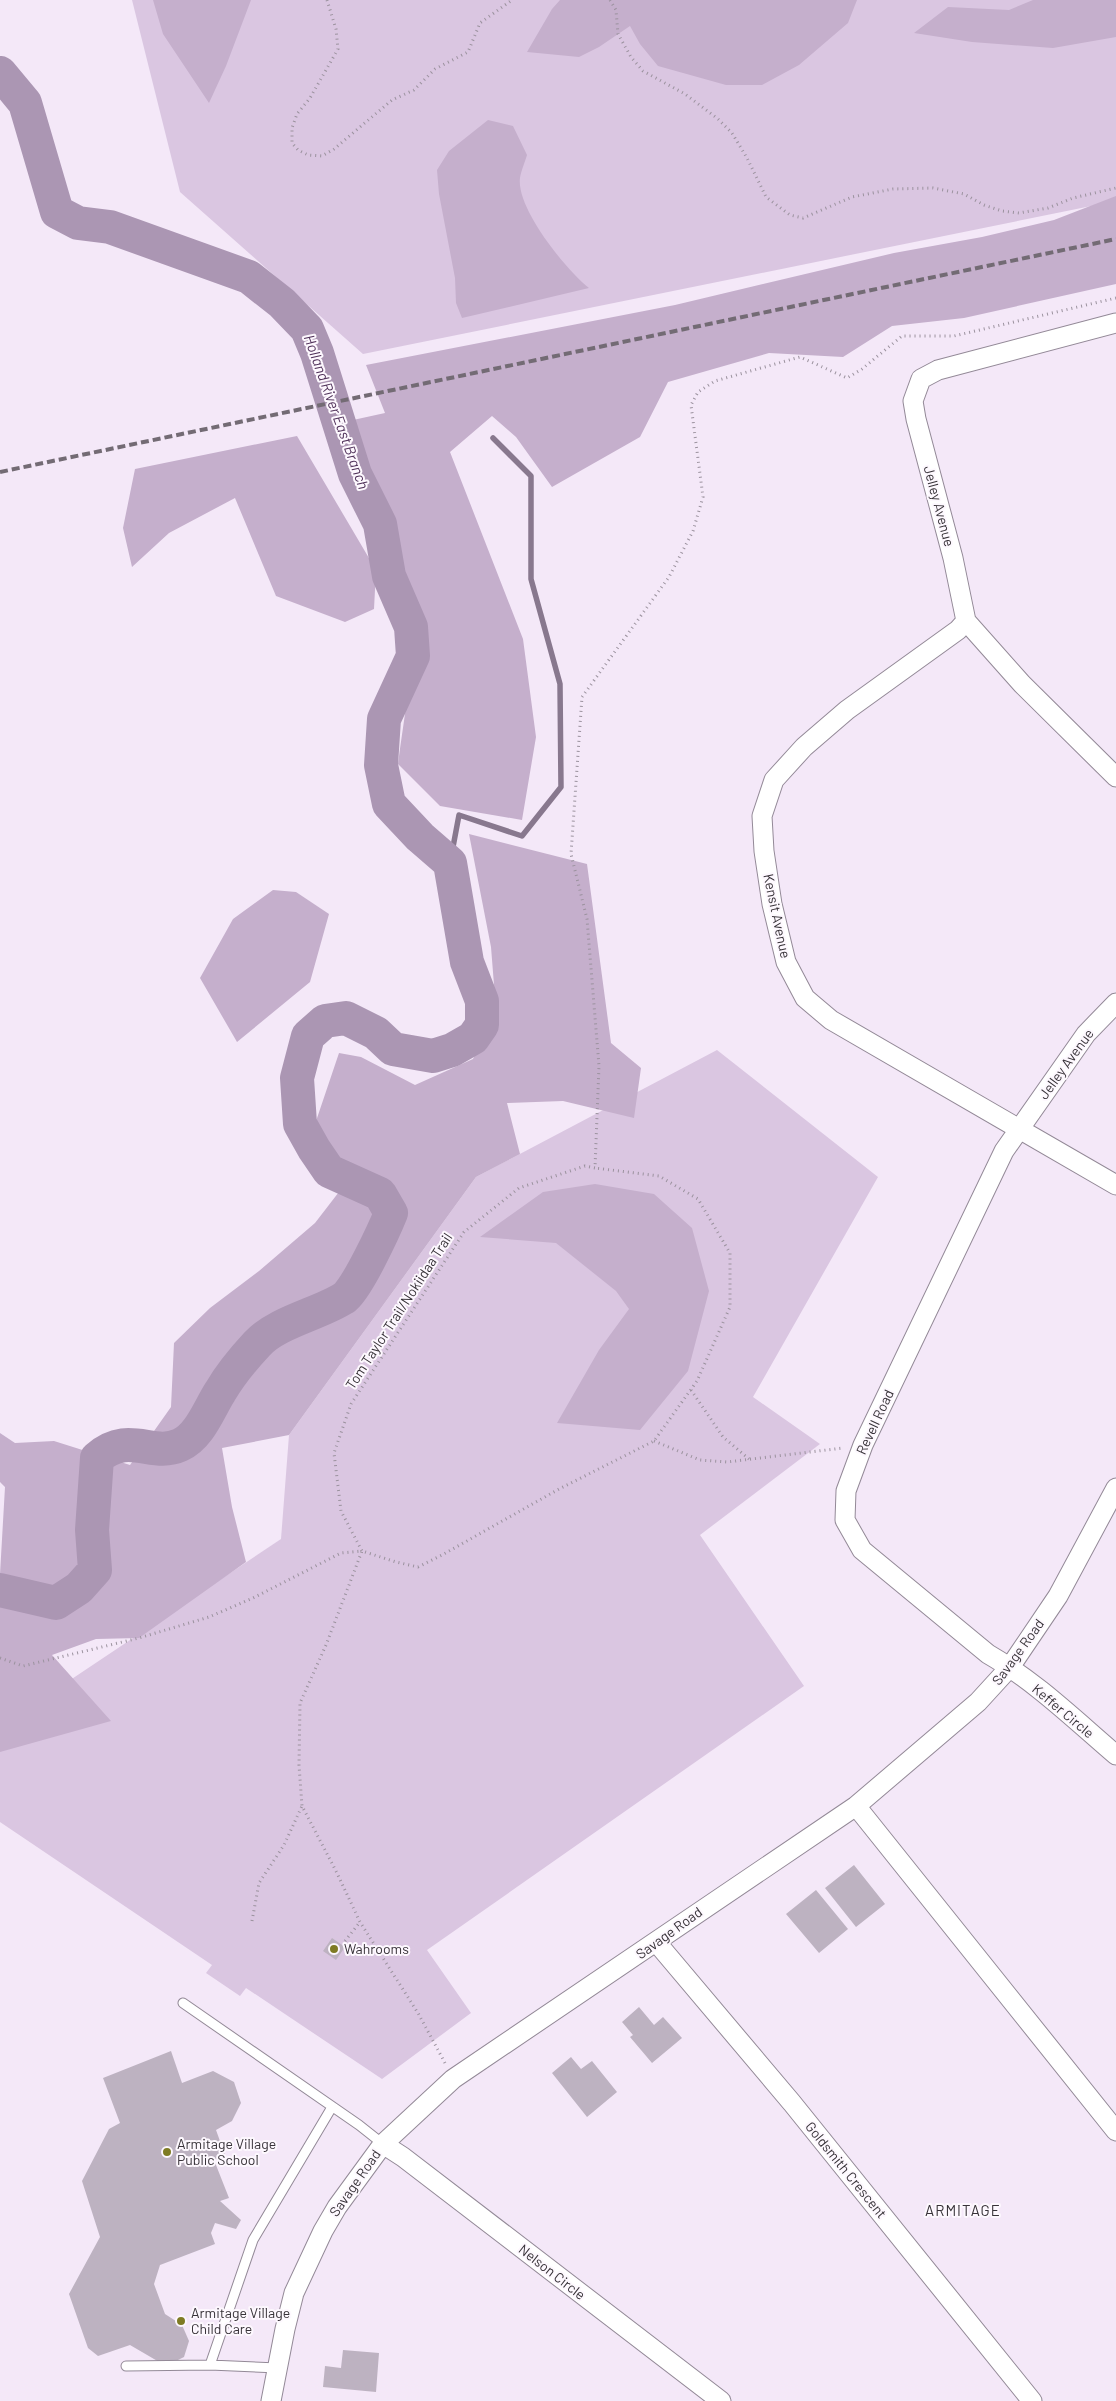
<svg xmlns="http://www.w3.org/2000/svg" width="1116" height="2401" viewBox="0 0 1116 2401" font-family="Barlow,sans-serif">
<rect width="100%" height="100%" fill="#f4e8f8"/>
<!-- green -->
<path fill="#dac6e1" d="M 132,0 L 1116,0 L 1116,201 L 363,354 L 180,192 Z
M 717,1050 L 878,1177 L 753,1397 L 820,1444 L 700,1535 L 804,1686 L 427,1950 L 471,2013 L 382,2079 L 246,1988 L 240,1996 L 206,1973 L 212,1965 L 0,1822 L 0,1727 L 281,1539 L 289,1435 L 476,1177 Z"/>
<!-- forest -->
<path fill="#c5afcc" d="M 153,0 L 251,0 L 226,66 L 209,103 L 163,34 Z
M 560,0 L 857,0 L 848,23 L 799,65 L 762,85 L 726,85 L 658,66 L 640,44 L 630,26 L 599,47 L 579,57 L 527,52 L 552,9 Z
M 1033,0 L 1116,0 L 1116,37 L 1053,48 L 972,42 L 914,33 L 948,7 L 1009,10 Z
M 488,120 L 513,126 L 527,155 C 525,162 521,171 520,178 C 516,208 566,270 589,288 L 462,318 L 456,303 L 455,278 L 439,194 L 437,170 L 449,151 Z
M 1116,196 L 1116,284 L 964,318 L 892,326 L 843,357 L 769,353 L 668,382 L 640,437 L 552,487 L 516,437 L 492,416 L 450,452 L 523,639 L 536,737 L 522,820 L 440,806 L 398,764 C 403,724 411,684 411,643 C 411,635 413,625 411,617 C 395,550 357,489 353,420 L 385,413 L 366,365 L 675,305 L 894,253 L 982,237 L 1054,220 Z
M 297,436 L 376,570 L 374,609 L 345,622 L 276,596 L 235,498 L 169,533 L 132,567 L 123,528 L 135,469 Z
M 469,834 L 587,864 L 611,1043 L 641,1068 L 634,1118 L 563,1101 L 507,1103 L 520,1154 L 476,1177 L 289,1435 L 222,1448 L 232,1507 L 246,1562 L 139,1638 L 96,1639 L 52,1655 L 111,1721 L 0,1752 L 0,1574 L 5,1487 L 0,1482 L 0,1433 L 15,1443 L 54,1441 L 130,1465 L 171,1407 L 174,1343 L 210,1308 L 259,1271 L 315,1223 L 352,1175 L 313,1130 L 339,1053 L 361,1057 L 415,1085 L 473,1059 L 496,1010 L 491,947 Z
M 273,890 L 296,892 L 329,914 L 310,982 L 237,1042 L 200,978 L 233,919 Z
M 595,1184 L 654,1194 L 692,1228 L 709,1291 L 688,1371 L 640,1430 L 557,1423 L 599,1350 L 629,1309 L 616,1291 L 556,1243 L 480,1237 L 543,1192 Z"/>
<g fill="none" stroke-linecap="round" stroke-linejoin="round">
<!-- stream -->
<path stroke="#88788e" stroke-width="5.5" d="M 450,863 L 459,815 L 522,836 L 561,787 L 560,684 L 531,579 L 531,476 L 493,438"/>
<!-- river -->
<path stroke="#ab96b3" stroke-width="34" d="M 0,73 L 25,103 L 57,212 L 78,223 L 110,227 L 249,277 L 282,303 L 307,329 L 317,353 L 355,474 L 380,524 L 389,576 L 411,627 L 413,656 L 384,719 L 381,765 L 389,804 L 420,837 L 450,863 L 467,962 L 482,1001 L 482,1025 L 473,1038 L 452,1050 L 433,1056 L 393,1049 L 376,1033 L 346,1018 L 325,1021 L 308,1036 L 297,1078 L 300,1124 L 314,1149 L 329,1171 L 380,1194 L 391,1213 C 385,1228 356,1291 344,1298 C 319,1314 277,1322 257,1344 C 244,1358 230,1375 220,1392 C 209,1409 200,1436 180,1445 C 152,1458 129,1430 97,1458 L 92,1530 L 95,1570 L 79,1588 L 56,1603 L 0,1590"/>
</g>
<!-- building -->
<path fill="#bdb2c1" d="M 854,1865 L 885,1904 L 856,1927 L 825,1888 Z
M 816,1890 L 848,1929 L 819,1953 L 786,1914 Z
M 332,1938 L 345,1947 L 336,1960 L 323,1951 Z
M 639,2007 L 654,2025 L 663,2017 L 682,2038 L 652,2063 L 630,2037 L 633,2035 L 622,2022 Z
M 171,2051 L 182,2083 L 213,2071 L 234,2082 L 241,2103 L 232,2121 L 216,2130 L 225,2155 L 214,2160 L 229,2198 L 220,2201 L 241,2220 L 236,2229 L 215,2223 L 211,2233 L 215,2244 L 160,2265 L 154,2284 L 165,2314 L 182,2325 L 189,2341 L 184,2357 L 166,2366 L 130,2345 L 98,2356 L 88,2348 L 69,2294 L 100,2237 L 82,2181 L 109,2129 L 120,2123 L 103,2078 Z
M 571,2057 L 581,2069 L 592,2061 L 617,2092 L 587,2117 L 552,2073 Z
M 343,2350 L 379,2353 L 376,2392 L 323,2387 L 325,2366 L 341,2368 Z"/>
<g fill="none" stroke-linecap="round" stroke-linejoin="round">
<defs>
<path id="service" d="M 183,2003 L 359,2125 L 383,2144
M 210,2365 L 253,2240 L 332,2107
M 126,2366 L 210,2365 L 278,2368"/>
<path id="minor" d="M 1116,323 L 938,370 L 921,379 L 913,401 L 916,419 L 953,558 L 966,621 L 1022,684 L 1116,777
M 966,621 L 958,630 L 847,710 L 804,747 L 774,780 L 762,816 L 764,851 L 772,904 L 786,962 L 805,998 L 831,1020 L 1116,1185
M 1116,1003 L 1086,1034 L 1004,1151 L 863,1445 L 846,1491 L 845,1520 L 862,1550 L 988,1654 C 1035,1681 1075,1720 1116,1755
M 856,1806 L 1116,2131
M 657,1943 L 792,2103 L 1032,2401
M 383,2144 L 403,2157 L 721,2401
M 271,2401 L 285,2329 L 294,2293 L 323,2231 L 337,2207 L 383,2144 L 453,2079 L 856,1806 L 978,1702 L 1010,1667 L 1058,1596 L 1116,1488"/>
</defs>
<!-- service casing -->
<use href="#service" stroke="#938997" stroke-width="11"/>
<!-- minor casing -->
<use href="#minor" stroke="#938997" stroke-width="21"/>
<!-- path -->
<path stroke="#9b929e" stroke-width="3" stroke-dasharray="1 4" stroke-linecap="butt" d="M 327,0 L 336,29 L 338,49 L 310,98 L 297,114 L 292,128 L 292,143 L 298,150 L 308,155 L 322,156 L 334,149 L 392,100 L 414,90 L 435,69 L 468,52 L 480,23 L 512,0
M 610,0 L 616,10 L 618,34 L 631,57 L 643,71 L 685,94 L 718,119 L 732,133 L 747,158 L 766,197 L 790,215 L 803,218 L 852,197 L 893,189 L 933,188 L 964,194 L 984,205 L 1002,211 L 1019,213 L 1048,208 L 1073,198 L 1116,188
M 691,1390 L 723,1437 L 749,1459
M 654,1441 L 700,1460 L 727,1462 L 843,1448
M 0,1658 L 23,1666 L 139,1638 L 209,1617 L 253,1598 L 341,1553 L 362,1551 L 341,1511 L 334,1453 L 351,1404 L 464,1232 L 519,1188 L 585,1166 L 595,1168 L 599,1066 L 587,919 L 571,854 L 582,697 L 669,577 L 693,531 L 703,497 L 691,405 L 698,392 L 715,381 L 800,357 L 847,378 L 862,369 L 902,336 L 954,336 L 1116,298
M 252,1921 L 259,1883 L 284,1845 L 302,1806
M 345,1941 L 360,1922
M 445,2063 L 418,2013 L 360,1922 L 336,1871 L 302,1806 L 299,1765 L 300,1703 L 326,1645 L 362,1551 L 396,1562 L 418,1567 L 442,1555 L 559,1489 L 654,1441 L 697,1381 L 730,1307 L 730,1253 L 698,1199 L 659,1176 L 595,1168"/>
<!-- service -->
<use href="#service" stroke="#fff" stroke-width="9"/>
<!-- minor -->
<use href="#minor" stroke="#fff" stroke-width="19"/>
<!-- rail -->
<path stroke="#736b74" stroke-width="4" stroke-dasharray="8 4" stroke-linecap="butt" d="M 0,472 L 1116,239"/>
</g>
<!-- markers -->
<g fill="#7e7b23" stroke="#fdf8fe" stroke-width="2">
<circle cx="334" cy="1949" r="5"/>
<circle cx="167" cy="2152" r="5"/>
<circle cx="181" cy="2321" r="5"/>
</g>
<g text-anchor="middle" stroke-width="4" stroke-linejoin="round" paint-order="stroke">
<!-- street labels -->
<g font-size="14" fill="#373238" stroke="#fdf8fe">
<text transform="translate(939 506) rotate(75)" y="5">Jelley Avenue</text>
<text transform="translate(777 916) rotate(78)" y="5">Kensit Avenue</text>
<text transform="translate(1066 1064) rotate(-54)" y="5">Jelley Avenue</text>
<text transform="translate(399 1311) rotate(-57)" y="5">Tom Taylor Trail/Nokiidaa Trail</text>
<text transform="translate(875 1422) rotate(-65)" y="5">Revell Road</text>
<text transform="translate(1018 1652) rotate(-54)" y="5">Savage Road</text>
<text transform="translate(1063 1711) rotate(40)" y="5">Keffer Circle</text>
<text transform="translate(669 1933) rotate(-36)" y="5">Savage Road</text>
<text transform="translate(846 2170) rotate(51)" y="5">Goldsmith Crescent</text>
<text transform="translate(355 2183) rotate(-55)" y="5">Savage Road</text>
<text transform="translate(552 2272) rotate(38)" y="5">Nelson Circle</text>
</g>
<!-- poi labels -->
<g font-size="14" fill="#373238" stroke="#fdf8fe" text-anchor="start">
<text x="344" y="1954">Wahrooms</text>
<text x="177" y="2149">Armitage Village<tspan x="177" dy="16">Public School</tspan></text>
<text x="191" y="2318">Armitage Village<tspan x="191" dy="16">Child Care</tspan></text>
</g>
<!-- water labels -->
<g font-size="15" font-style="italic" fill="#50325a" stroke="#fdf8fe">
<text transform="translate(336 412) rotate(70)" y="5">Holland River East Branch</text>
</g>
<!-- neighbourhood labels -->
<g font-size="15" letter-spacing="1" fill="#373238" stroke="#fdf8fe">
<text x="963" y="2216">ARMITAGE</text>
</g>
</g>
</svg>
